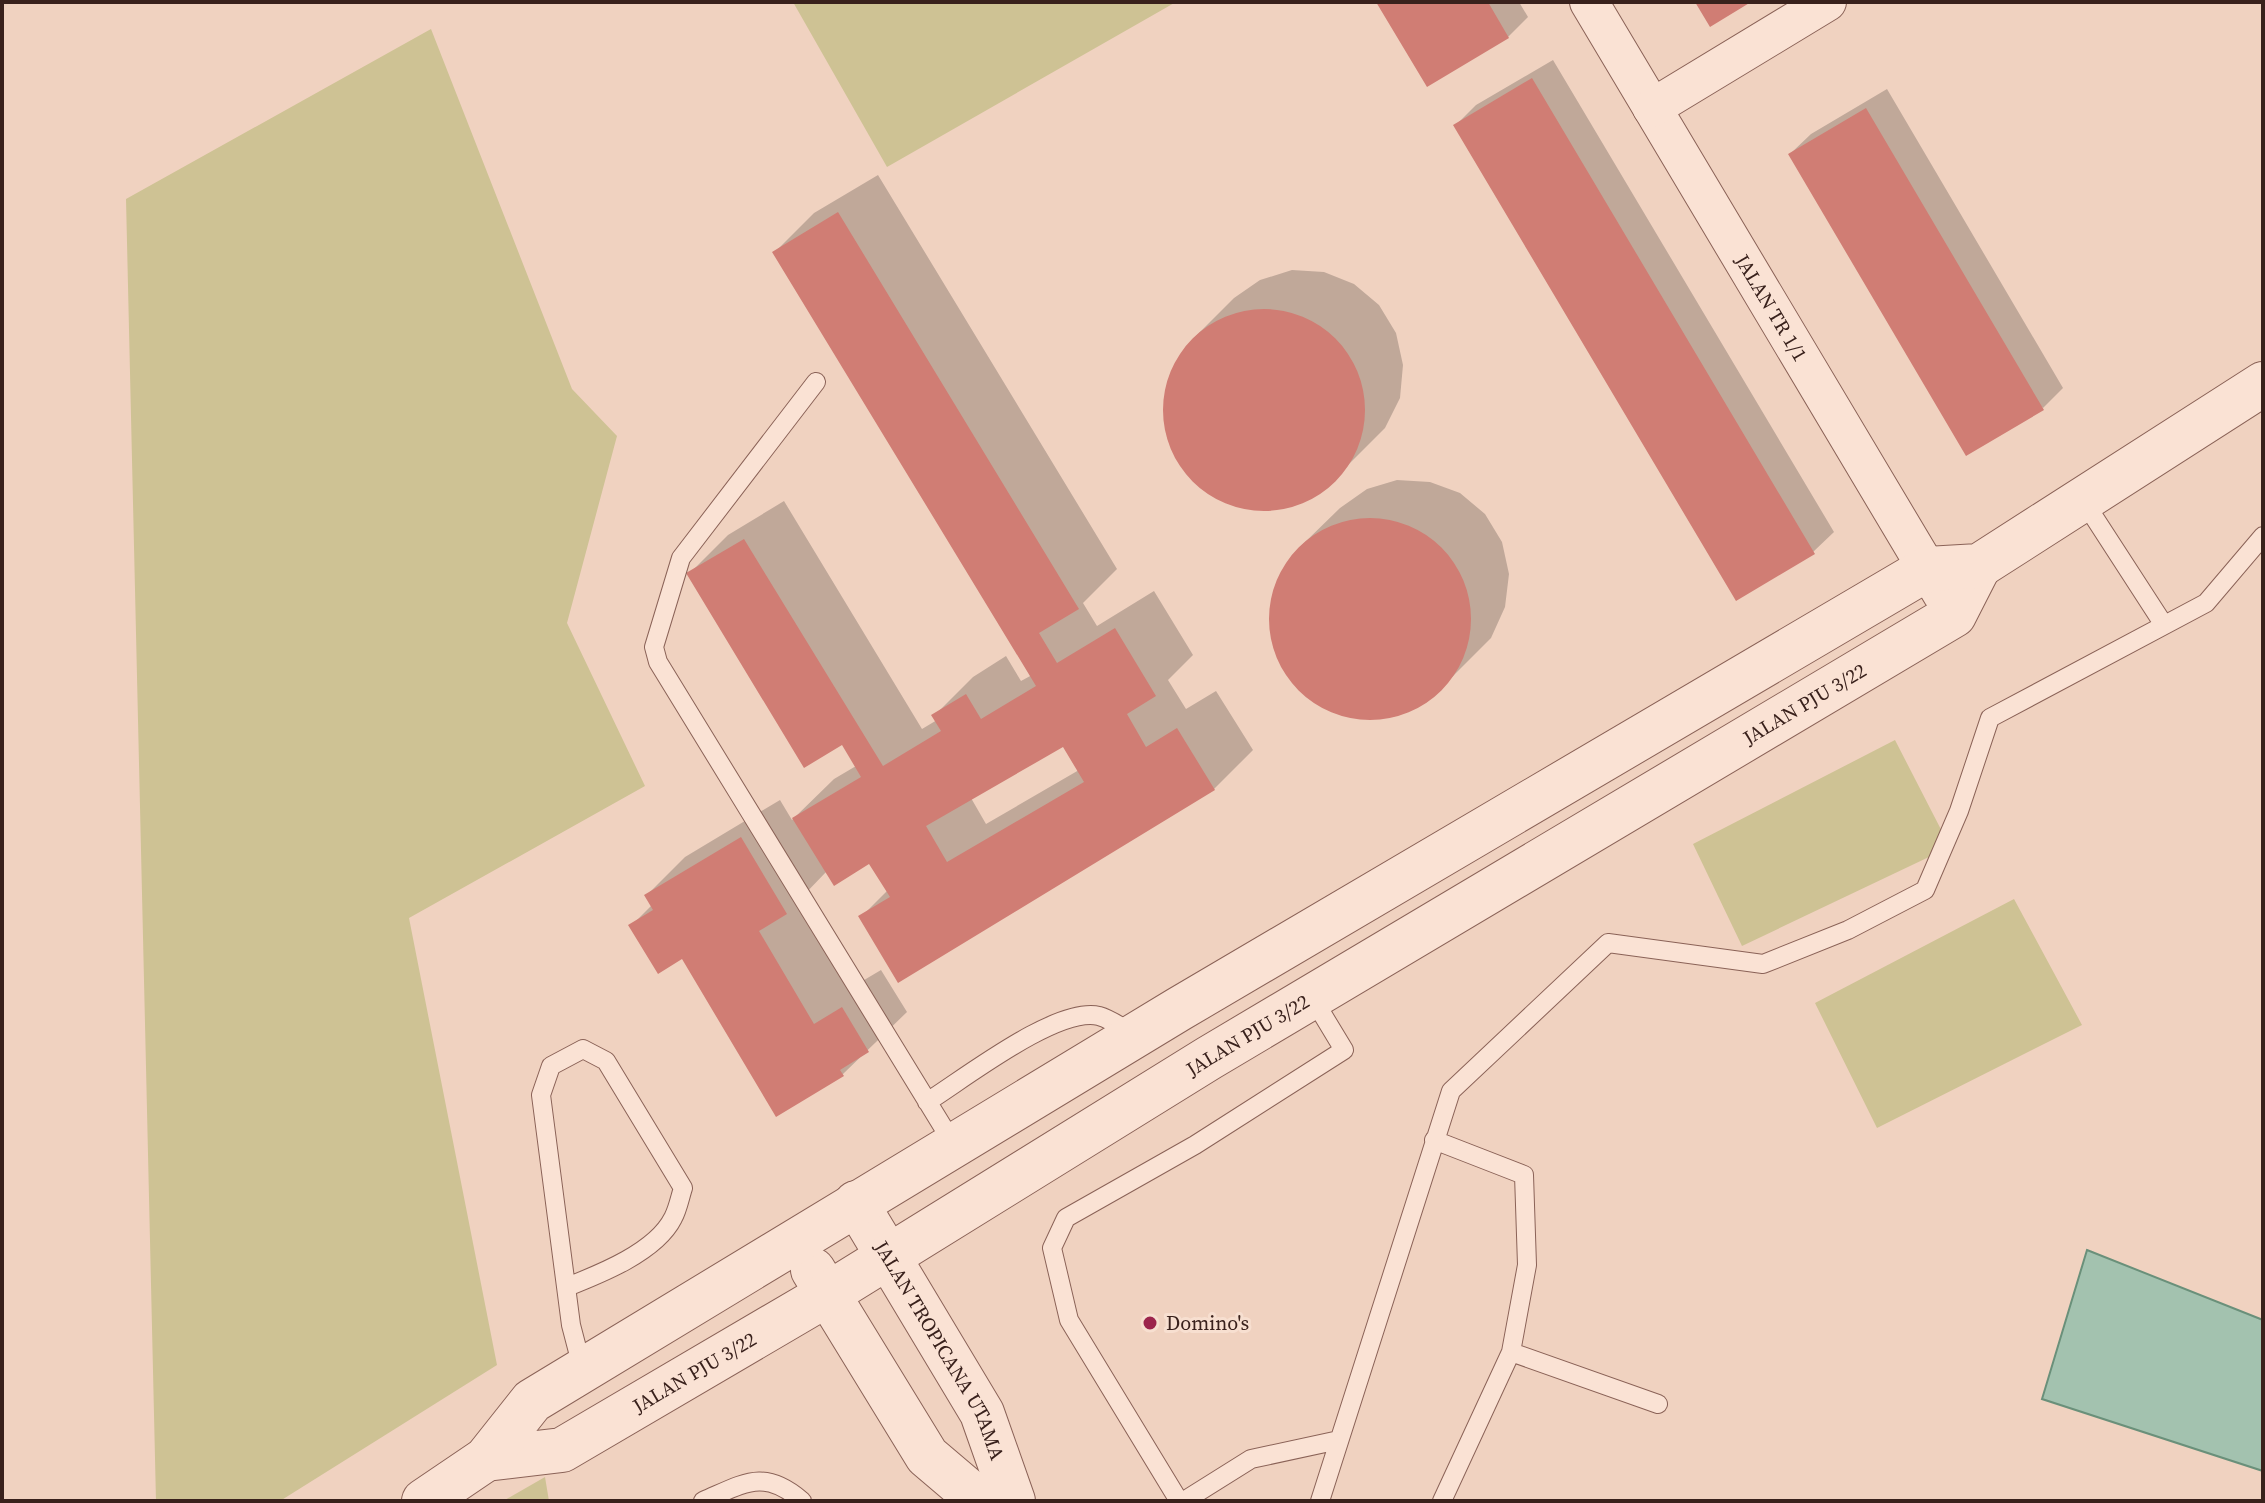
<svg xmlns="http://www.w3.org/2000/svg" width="2265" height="1503" viewBox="0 0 2265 1503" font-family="'Source Serif 4',serif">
<rect width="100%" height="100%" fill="#f0d2c0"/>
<!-- green -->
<path fill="#cec294" d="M 793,2 L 1176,2 L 887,167 Z
M 431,29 L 572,389 L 617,436 L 567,623 L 645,786 L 409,918 L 497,1365 L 280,1501 L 156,1501 L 126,199 Z
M 1895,740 L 1950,847 L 1742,946 L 1693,844 Z
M 2014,899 L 2082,1025 L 1877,1128 L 1815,1003 Z
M 545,1477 L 549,1501 L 503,1501 Z"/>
<!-- water -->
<path fill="#a3c2af" stroke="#6a907a" stroke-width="2" d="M 2087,1250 L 2263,1320 L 2263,1471 L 2042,1399 Z"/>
<!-- shadow -->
<path fill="#0003" fill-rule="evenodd" d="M 1379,2 L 1519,2 L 1528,17 L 1508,37 Z
M 1553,60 L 1834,532 L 1813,552 L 1455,126 L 1476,105 Z
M 1887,89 L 2063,388 L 2043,408 L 1790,154 L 1811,134 Z
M 878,175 L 1117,569 L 1083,603 L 1097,626 L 1154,591 L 1193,655 L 1168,680 L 1186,709 L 1216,691 L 1253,750 L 1214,789 L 861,917 L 888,890 L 870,861 L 827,871 L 801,898 L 854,986 L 881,970 L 907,1012 L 843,1074 L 776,1114 L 683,956 L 631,926 L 652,905 L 646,896 L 685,857 L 780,800 L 792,820 L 834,779 L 856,766 L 843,743 L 689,574 L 728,535 L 784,501 L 922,729 L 937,720 L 934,716 L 973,677 L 1006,656 L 1021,681 L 1032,675 L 775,252 L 814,213 ZM 1063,744 L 1079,770 L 986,824 L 971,798 Z
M 1292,270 L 1324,272 L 1354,284 L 1379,305 L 1396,333 L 1403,365 L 1400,398 L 1385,428 L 1321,492 L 1291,506 L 1257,510 L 1224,501 L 1197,484 L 1177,458 L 1166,428 L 1165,395 L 1175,364 L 1194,338 L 1234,298 L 1260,280 Z
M 1397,480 L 1430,482 L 1460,493 L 1485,514 L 1502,542 L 1509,574 L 1505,607 L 1491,638 L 1427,702 L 1396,716 L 1363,719 L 1330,711 L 1303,693 L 1283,668 L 1272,637 L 1272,605 L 1281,574 L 1300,547 L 1340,508 L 1367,489 Z"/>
<!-- building -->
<path fill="#d07d74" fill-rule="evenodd" d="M 1376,2 L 1488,2 L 1509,38 L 1427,87 Z
M 1695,2 L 1751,2 L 1710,27 Z
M 1532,78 L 1815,554 L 1736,601 L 1453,125 Z
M 1866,108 L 2044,410 L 1966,456 L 1788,154 Z
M 838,212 L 1079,609 L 1039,633 L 1057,663 L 1115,628 L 1156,696 L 1127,714 L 1146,747 L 1177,728 L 1215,790 L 898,983 L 858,916 L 890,897 L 869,864 L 834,886 L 792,818 L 861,777 L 842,745 L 804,768 L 686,573 L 744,539 L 883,766 L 941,731 L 931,715 L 966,694 L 981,719 L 1036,686 L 772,252 ZM 1063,747 L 1084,782 L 947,862 L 926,826 Z
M1163 410a101 101 0 1 1 202 0a101 101 0 1 1-202 0Z
M1269 619a101 101 0 1 1 202 0a101 101 0 1 1-202 0Z
M 741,837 L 787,914 L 759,931 L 814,1024 L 842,1007 L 869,1052 L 840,1070 L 844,1076 L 776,1117 L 682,959 L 658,974 L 628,925 L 653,910 L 644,895 Z"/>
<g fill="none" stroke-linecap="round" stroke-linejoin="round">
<defs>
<path id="service" d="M 816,382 L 681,558 L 654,647 L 658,662 L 954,1145
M 2083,500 L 2164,625
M 927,1102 C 964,1079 1057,1006 1099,1016 C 1110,1019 1123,1028 1133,1034
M 1434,1140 L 1524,1175 L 1527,1265 L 1511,1352 L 1442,1501
M 567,1287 C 600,1274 656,1252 673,1218 C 678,1209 680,1197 683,1188 L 606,1061 L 583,1049 L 551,1066 L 541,1095 L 571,1325 L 583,1371
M 1511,1352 L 1658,1404
M 703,1501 C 745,1483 764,1468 802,1501
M 1179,1501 L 1069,1320 L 1052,1248 L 1066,1218 L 1195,1145 L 1344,1050 L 1312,997
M 1184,1501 L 1251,1459 L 1339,1440
M 1320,1501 L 1451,1091 L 1608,943 L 1763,964 L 1848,930 L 1925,890 L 1959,811 L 1990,718 L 2206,603 L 2263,536"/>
<g id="minor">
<path id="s1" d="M 1589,2 L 1942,594"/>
<path d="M 1652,108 L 1827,2"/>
</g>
<g id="tertiary">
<path id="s2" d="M 856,1203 L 982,1413 L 1013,1501"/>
<path d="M 813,1270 L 927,1456 L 980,1501"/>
<path id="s3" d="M 486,1459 L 562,1450 L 828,1294 L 1209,1058 L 1954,615 L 1979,566"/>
<path d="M 424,1501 L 486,1459 L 532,1401 L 1179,1009 L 1927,569 L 1979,566 L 2263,384"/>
</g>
</defs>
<!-- service casing -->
<use href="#service" stroke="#8a6257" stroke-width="20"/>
<!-- minor casing -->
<use href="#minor" stroke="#8a6257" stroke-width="40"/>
<!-- tertiary casing -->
<use href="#tertiary" stroke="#8a6257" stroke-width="46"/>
<!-- service -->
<use href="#service" stroke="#fae2d4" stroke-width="18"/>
<!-- minor -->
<use href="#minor" stroke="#fae2d4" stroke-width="38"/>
<!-- tertiary -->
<use href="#tertiary" stroke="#fae2d4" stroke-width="44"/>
</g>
<!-- markers -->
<circle fill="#9c244c" stroke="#f7dfd0" stroke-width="3" cx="1150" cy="1323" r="8"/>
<g text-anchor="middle" stroke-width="6" stroke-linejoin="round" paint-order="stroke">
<!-- street labels -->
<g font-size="20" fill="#39211c" stroke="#f7dfd0">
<text dy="7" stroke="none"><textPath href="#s1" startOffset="356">JALAN TR 1/1</textPath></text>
<text dy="7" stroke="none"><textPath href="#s3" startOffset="1526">JALAN PJU 3/22</textPath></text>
<text dy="7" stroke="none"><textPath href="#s3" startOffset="878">JALAN PJU 3/22</textPath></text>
<text dy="7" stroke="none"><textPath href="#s2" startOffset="170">JALAN TROPICANA UTAMA</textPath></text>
<text dy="7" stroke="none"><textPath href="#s3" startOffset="230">JALAN PJU 3/22</textPath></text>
</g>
<!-- poi labels -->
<g font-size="20" fill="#39211c" stroke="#f7dfd0" text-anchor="start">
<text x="1166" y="1330">Domino's</text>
</g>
</g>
<!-- border -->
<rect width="2265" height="1503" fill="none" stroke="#39211c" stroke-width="8"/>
</svg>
